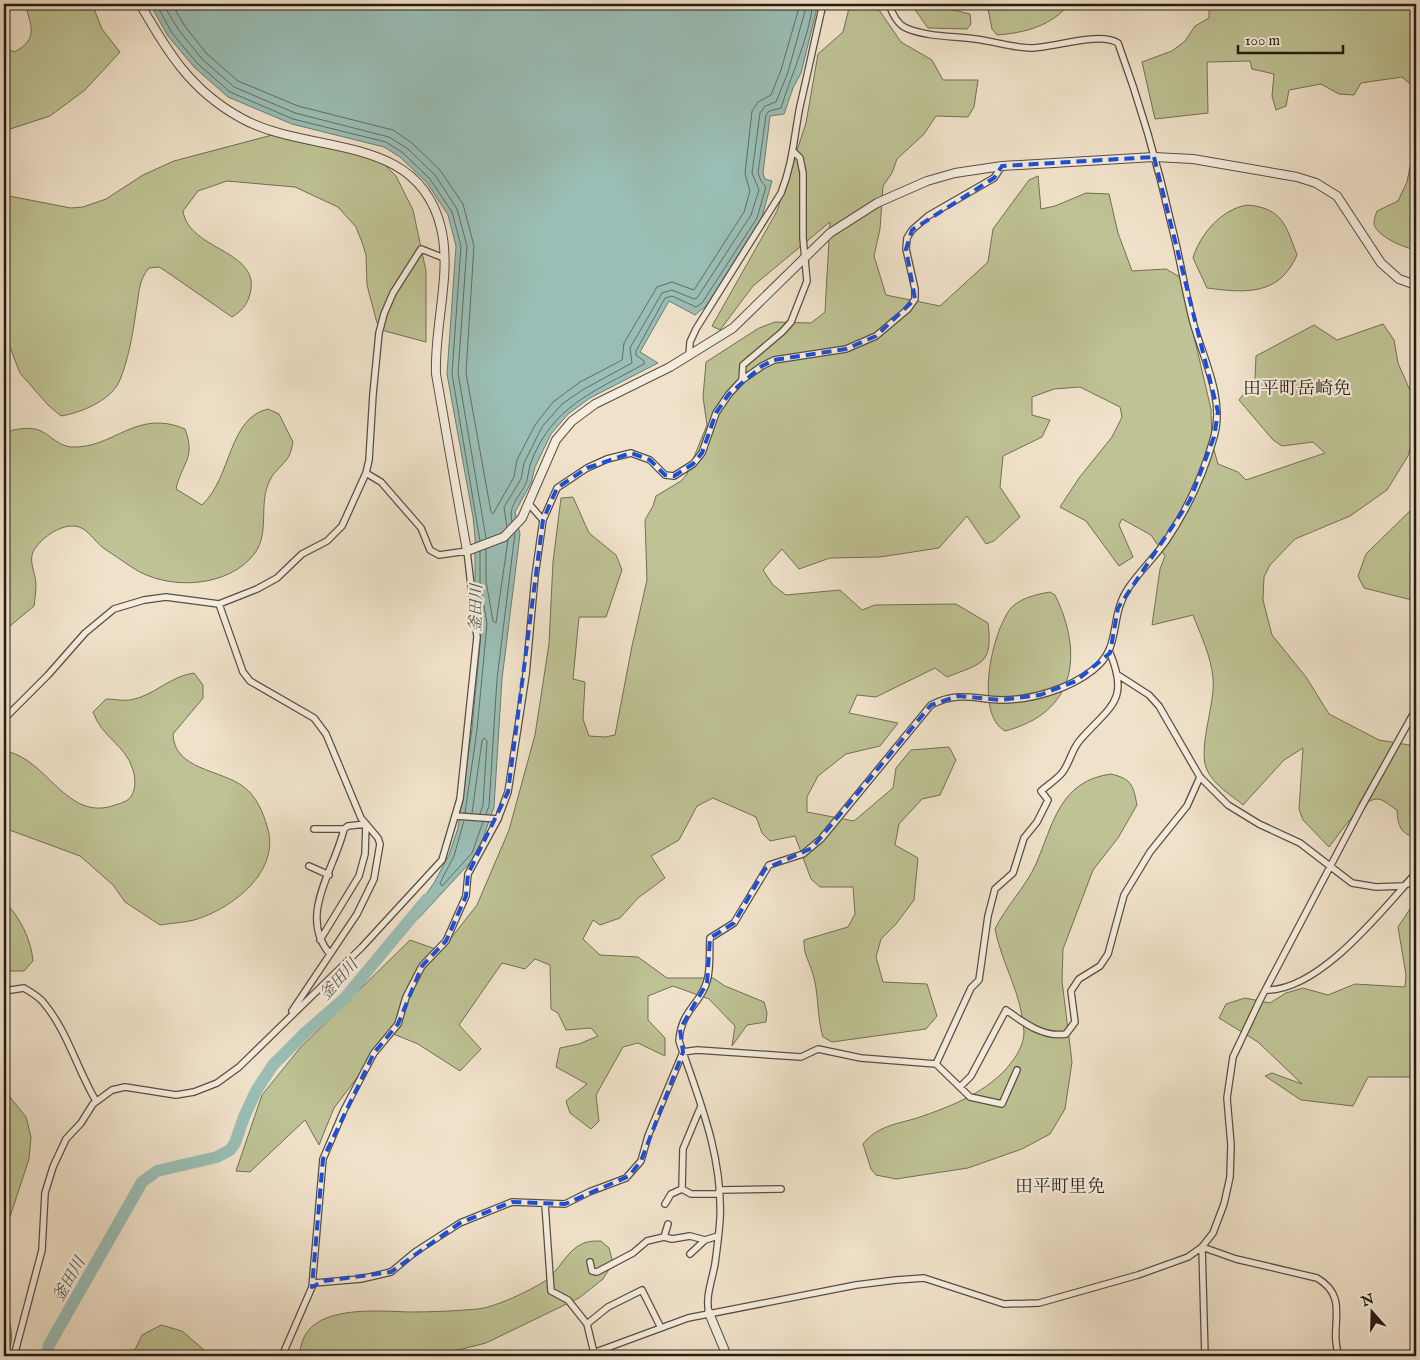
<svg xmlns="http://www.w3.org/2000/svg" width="1420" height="1360" viewBox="0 0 1420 1360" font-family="'IM FELL English','Noto Serif JP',serif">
<rect width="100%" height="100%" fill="#f0e2ca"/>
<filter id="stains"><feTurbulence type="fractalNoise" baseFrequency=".004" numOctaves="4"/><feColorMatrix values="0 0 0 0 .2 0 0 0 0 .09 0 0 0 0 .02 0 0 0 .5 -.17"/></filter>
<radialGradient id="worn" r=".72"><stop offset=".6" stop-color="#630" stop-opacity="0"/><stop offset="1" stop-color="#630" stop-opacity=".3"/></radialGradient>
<!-- green -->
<path fill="#bec294" stroke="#726f54" d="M 25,4 L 92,4 L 102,29 L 120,52 L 85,90 L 50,116 L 4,131 L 4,45 L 14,52 C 39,40 31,25 25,4 Z
M 850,4 L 868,4 L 877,7 L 901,42 L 932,60 L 943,80 L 978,80 L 974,107 L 968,117 L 936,116 L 924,134 L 897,159 L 892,173 L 883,186 L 880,229 L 874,256 L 886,295 L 940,306 L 988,262 L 993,229 L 1029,180 L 1038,176 L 1041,209 L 1055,206 L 1086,193 L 1109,194 L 1118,233 L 1132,271 L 1166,269 L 1180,277 L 1211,409 L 1212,443 L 1218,464 L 1238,472 L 1246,480 L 1325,453 L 1313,442 L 1282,446 L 1273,440 L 1239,400 L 1255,379 L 1256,356 L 1314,325 L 1337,340 L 1383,324 L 1394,340 L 1398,363 L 1416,404 L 1414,434 L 1408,456 L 1387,490 L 1350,516 L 1295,539 L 1270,565 L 1264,577 L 1263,600 L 1272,635 L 1306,677 L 1329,714 L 1379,740 L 1409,745 L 1416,734 L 1416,838 C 1400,833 1398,826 1397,810 C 1391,807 1383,798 1376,799 C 1360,801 1339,835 1329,847 L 1303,820 L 1299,809 L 1303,748 L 1284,760 L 1243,805 C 1231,795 1214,785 1207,770 C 1197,749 1216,702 1213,678 C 1211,656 1201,636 1193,615 L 1152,625 L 1160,569 L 1165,556 L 1151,535 L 1122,519 L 1119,525 L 1133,557 L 1119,566 L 1086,521 L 1060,507 L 1079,478 L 1112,437 L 1122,417 L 1120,407 L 1080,387 L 1054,389 L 1032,397 L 1032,415 L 1050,420 L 1042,437 L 1003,456 L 1000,487 L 1020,517 L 994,541 L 986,544 L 967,516 L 939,548 L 880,557 L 830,558 L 799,569 L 782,549 L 763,570 L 773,585 L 786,595 L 840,590 L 862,610 L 875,605 L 956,604 L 988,623 C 993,665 982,663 947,677 L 935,668 L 876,697 L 857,695 L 849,713 L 898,723 L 880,746 L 846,754 L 818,776 L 807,797 L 807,812 L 854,821 L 893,788 L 896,768 L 911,750 L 949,747 L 956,760 L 940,795 L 922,799 L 899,824 L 895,845 L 918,858 L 914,900 L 896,924 L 881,939 L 876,957 L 883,982 L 927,984 L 937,1016 L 926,1029 L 832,1042 L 823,1037 C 817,1018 819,998 814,978 C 811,964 803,955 804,940 L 848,927 L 855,914 L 853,887 L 820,887 L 811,879 L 795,836 L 770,841 L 762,833 L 756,817 L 713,798 L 697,806 L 679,840 L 651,856 L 665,878 L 638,898 L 620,918 L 600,925 L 593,920 L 583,939 L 600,955 L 638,957 L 667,978 L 713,978 L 725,986 L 764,1002 L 767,1013 L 766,1022 L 747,1025 L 732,1046 L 735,1026 L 709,999 L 673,986 L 648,996 L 648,1020 L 665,1038 L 665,1056 L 638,1043 L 623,1047 L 596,1095 L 599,1121 L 591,1129 L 570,1113 L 566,1101 L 587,1084 L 556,1067 L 560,1048 L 579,1044 L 598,1036 L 591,1028 L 566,1030 L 558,1013 L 551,1009 L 550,965 L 535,959 L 525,969 L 502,963 L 459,1025 L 481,1049 L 460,1071 L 418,1044 L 391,1033 L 334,1108 L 319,1145 L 305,1120 L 250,1172 L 236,1171 L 262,1095 L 300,1048 L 410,940 L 441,951 L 477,905 L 509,830 L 535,735 L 549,644 L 553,562 L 561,498 L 573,497 L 589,533 L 616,555 L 622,570 L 606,617 L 579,617 L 573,679 L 585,682 L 583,719 L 589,736 L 605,737 L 615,735 L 632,646 L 647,580 L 645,520 L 653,506 L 656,496 L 681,481 L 687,474 L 707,425 L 703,397 L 706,362 L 759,328 L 775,322 L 811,323 L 825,312 L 830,222 L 753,286 L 720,330 L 712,326 L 777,211 L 806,123 L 818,54 L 843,32 Z
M 911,4 L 929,4 L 970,14 L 971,24 L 967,29 L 928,28 Z
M 987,4 L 1069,4 C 1052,26 1024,33 997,35 L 992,29 Z
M 1209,4 L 1416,4 L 1416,89 L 1402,77 L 1361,83 L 1354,95 L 1339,94 L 1321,84 L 1289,90 L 1286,106 L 1276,110 L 1272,96 L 1274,74 L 1252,69 L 1250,61 L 1207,62 L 1208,113 L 1155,119 L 1142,62 L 1172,51 L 1185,41 L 1195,26 L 1209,18 Z
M 276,134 L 378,158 L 396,176 L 413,210 L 426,271 L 426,342 L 385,331 L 377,323 L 367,285 L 366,255 L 362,242 L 356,227 L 338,207 L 295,187 L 227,181 L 198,191 L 183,211 C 189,251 262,250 250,294 C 247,305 242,311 232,317 L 164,270 L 159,267 L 149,268 C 138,280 139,296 136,311 C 133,333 128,362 119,382 C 110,401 80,413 61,416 L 48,405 L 20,373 L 4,332 L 4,195 L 71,208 L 83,207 L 106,199 L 143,175 L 174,161 Z
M 1416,136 L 1416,250 C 1405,248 1375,236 1374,223 C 1374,219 1376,214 1377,211 L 1398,201 L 1407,182 Z
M 1247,205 C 1283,208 1286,226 1297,255 C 1279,296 1246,293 1207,288 L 1193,258 C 1200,234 1222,209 1247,205 Z
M 268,409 L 279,414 L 293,442 C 292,446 291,452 289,456 C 284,465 274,471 270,480 C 258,503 270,532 255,553 C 229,588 168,591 133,568 C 123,561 112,554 102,547 C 95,541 88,530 79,527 C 63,522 42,537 34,550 C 28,560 35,572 36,583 C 36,591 35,598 34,606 L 4,631 L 4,433 C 13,429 32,426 41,431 C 51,436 59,446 71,447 C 114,449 136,408 185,429 C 196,459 182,462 176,489 L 202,505 C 232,477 228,418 268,409 Z
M 1416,505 L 1416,601 L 1364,588 L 1358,576 L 1366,554 Z
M 1050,592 L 1055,595 C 1084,654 1076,713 1005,731 C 974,714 992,631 1011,608 C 1020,598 1038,594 1050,592 Z
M 194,673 L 203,685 L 203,698 L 173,734 C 174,770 220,769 244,787 C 256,796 263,812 267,826 C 282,871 232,909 194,920 C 183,923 171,923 160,925 L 125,902 L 113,885 L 80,856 L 4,828 L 4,751 C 47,757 66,823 115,805 C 119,804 125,802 129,799 C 136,792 136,779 133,770 C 126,745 102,738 93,712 L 106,699 C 114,699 123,701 130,700 C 154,696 170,676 194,673 Z
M 1111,774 C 1132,779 1133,785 1137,805 L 1118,838 L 1093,870 L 1063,949 L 1062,981 L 1072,1062 L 1065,1109 L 1050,1134 L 1022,1149 L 968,1168 L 896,1179 L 876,1175 L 871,1169 L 863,1144 C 877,1126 897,1124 917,1118 C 950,1107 990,1091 1011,1063 C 1018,1054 1024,1043 1024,1032 C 1022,993 1002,965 995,929 C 1006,906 1025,888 1036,864 C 1053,825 1059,781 1111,774 Z
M 1416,900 L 1416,1090 L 1411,1077 L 1368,1077 L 1353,1106 L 1301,1100 L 1265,1076 L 1272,1073 L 1302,1084 L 1258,1042 L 1219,1018 L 1226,1004 L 1245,998 L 1270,1003 L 1286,993 L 1303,988 L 1328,995 L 1355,984 L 1405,987 L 1406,975 L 1398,927 Z
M 4,901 C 20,917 31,939 33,961 L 24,971 L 4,971 Z
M 4,1094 L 9,1096 L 26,1117 L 31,1137 L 29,1159 L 4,1235 Z
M 601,1241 L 609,1248 L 613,1263 L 603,1279 L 579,1298 L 486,1343 L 434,1356 L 300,1356 C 300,1303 374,1311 410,1312 C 432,1312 455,1311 478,1309 C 496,1307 529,1291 545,1281 C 559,1271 567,1250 582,1244 C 587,1241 595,1241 601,1241 Z
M 4,1296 C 7,1316 18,1338 6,1356 L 4,1356 Z
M 161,1325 L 182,1331 L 211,1356 L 132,1356 L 142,1335 Z"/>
<!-- water -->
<path fill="#9abeb5" stroke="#6b7d74" d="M 150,4 L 818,4 L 801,73 L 793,88 L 784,114 L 770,116 L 763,173 L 765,179 L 772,181 L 761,220 L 706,306 L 695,315 L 669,301 L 640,352 L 658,363 L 590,398 L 568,414 L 551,434 L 535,467 L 531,483 L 515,512 L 520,534 L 502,679 L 494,807 L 477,855 L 417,920 L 417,907 L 434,883 L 449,855 L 458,828 L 472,729 L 482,624 L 475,582 L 475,537 L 473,517 L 447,374 L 456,246 L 448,215 L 427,183 L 400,157 L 384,147 L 292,124 L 228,97 L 194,67 L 168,36 Z"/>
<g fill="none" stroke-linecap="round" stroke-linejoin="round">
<!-- shore -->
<path stroke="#606d64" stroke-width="1" d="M 156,4 L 172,33 L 197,63 L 230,92 L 293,119 L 386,142 L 403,153 L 430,179 L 452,212 L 461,246 L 452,374 L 480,541
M 163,4 L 178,29 L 202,59 L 234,87 L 295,113 L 389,137 L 408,149 L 435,175 L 457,209 L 467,246 L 458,373 L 486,538
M 172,4 L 184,25 L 207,54 L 238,81 L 298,106 L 393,130 L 412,143 L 440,170 L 463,204 L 474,246 L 466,373 L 491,512 L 493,514 L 514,477 L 517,460 L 535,425 L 553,402 L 580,382 L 622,360 L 624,343 L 657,287 L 672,282 L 694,290 L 744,212 L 750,191 L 745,174 L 752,111 L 758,102 L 771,95 L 781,70 L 800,4
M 512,522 C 507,504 522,496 527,480 C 528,475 529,470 530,465 C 551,406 594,392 644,364 L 644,361 L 636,355 L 636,351 L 665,298 L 672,296 L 696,307 L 702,303 L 757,218 L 766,187 L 761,181 L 758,173 L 766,115 L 769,111 L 781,108 C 792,73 808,40 813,4
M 507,527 L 504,507 L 521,479 L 524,463 L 542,427 L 562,404 L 584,389 L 632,363 L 630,348 L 662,293 L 672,290 L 694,299 L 697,298 L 751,215 L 759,190 L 752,173 L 760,113 L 765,106 L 776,102 L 788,72 L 807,4
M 486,549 L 486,581 L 493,621 L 496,623 L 508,540
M 465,813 L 477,730 L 487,624 L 480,582 L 480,551
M 472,813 L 482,741 L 484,738 L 487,741 L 483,805 L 480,814
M 486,814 L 489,806 L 497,679 L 515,533
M 464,821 L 454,856 L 440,883 L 442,886 L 472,853 L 483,822"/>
<!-- river -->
<path stroke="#9abeb5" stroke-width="12" d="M 47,1356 L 49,1345 L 142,1182 L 157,1171 L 217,1157 L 230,1150 L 235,1143 L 244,1117 L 256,1091 L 273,1065 L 306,1032 L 344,999 L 427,899"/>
<defs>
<path id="minor" d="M 689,356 L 690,342 L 696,329 L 781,193 C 793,163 794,136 800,106 C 808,72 815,38 823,4
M 742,380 L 743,365 L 782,332 L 791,322 L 807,281 L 803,238 L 803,173 L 800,158 L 794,152
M 529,504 L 543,520
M 219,604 L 243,672 L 250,681 L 314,718 L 326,734 L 361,818 L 378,838 L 380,844 L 374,879 L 357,914 L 292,1011
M 1118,675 L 1149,695 L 1159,706 L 1200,777 L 1228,805 L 1259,824 L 1300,843 L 1352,883 L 1376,887 L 1403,886
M 4,719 L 48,675 L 85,633 L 114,609 L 144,600 L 166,597 L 219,604 L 257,589 L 277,578 L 302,554 L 327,541 L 342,526 L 366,473 L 369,460 L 373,394 L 379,333 L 384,314 L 393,293 L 421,249 L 444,258
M 456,816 L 498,819
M 314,829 L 344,829
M 309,866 L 329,875
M 1406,884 L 1416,883
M 320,940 L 359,876 L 365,854 L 366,824 L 348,826 L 344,829 C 335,869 297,916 330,954
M 1266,990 C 1320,991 1382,910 1416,873
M 4,991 L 24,988 C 30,992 38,996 43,1002 C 67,1030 77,1069 96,1101
M 683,1052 L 697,1050 L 801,1057 L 818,1049 L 861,1058 L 936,1064 L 970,1097 L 1002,1104 L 1017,1070
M 936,1064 L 971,988 L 979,980 L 988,916 L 995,889 L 1013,873 L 1024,838 L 1037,822 L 1048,800 L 1041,791 C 1048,785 1057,779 1062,773 C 1070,763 1072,748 1081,739 C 1110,706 1130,701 1110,653
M 960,1087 L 971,1076 L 1006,1010 C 1023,1022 1043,1038 1066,1034 L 1075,1022 L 1071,991 L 1079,979 L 1100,966 L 1108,954 L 1124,895 L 1150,852 L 1187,806 L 1200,777
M 701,1106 L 683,1149 L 682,1189 L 691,1194 L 719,1194
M 719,1190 L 781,1189
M 545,1204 L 551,1291 L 568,1300 L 587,1324
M 665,1204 L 671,1194 L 682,1189
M 668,1224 L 664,1237 L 672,1239 L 690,1236 L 705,1240
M 1202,1247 L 1236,1259 L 1317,1278 C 1351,1298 1328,1326 1339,1356
M 1202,1247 L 1205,1356
M 690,1254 L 705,1240 L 718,1236
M 590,1262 L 592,1271 L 597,1272 L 633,1253 L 647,1241 L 664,1237
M 312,1287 L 314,1283 L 361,1279 L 391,1272 L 415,1252 L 460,1223 L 512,1202 L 565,1204 L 589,1192 L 626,1178 L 641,1161 L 648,1136 L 683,1052
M 709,1313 C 705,1297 712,1281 715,1264 C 717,1249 719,1234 720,1219 C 723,1156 699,1099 679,1041 C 681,1010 701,1004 707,981 C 711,968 709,952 710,938 L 734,923 L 769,865 L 803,854 L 821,839 L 931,705 C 958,691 974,699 1001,700 C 1032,700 1069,689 1093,670 C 1123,647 1108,617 1129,587 C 1140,571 1155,557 1166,541 C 1187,510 1204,473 1214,437 C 1225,399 1203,358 1193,322 C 1185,291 1180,258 1172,227 C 1158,165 1140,103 1118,43 C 1100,31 1053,48 1031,48 C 1013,48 993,41 975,39 C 953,36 927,37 906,28 C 897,24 892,13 889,4
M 594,1353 L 587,1324 L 608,1307 L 642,1290 L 661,1328
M 14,1356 L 42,1250 L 45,1193 L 53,1167 L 66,1139 L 81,1123 L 93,1104 L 112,1090 L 125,1087 L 176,1095 L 194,1092 L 217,1083 L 239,1067 L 362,947 L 442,860 L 460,799 L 477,637 L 467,551 L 439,555 L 430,550 L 421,528 L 381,482 L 366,473
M 282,1356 L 312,1287 L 323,1159 L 344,1110 L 374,1053 L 398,1024 L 406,997 L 422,966 L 446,941 L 466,896 L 468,874 L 498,819 L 508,792 L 526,675 L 535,576 L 543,520 L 557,488 L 587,468 L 607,459 L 631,453 L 650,460 L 665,475 L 674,476 L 693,464 L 702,453 L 716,413 L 729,394 L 742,380 L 762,366 L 774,360 L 846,349 L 876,336 L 908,309 L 915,299 L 915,289 L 906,249 L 907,238 L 912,230 L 928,216 L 994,178 L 1002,166
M 585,1356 L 688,1318 L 856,1285 L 896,1280 L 924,1278 L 1004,1304 L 1039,1303 L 1138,1275 L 1188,1257 L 1202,1247 L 1213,1233 L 1224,1204 L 1230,1177 L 1231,1145 L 1227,1098 L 1233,1057 L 1260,1000 L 1362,806 L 1416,709"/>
<path id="tertiary" d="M 140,4 C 168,52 190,90 241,118 C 309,156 418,131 441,228 C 452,273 434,327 436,374 L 467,551 L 504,537 L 522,518 L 556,440 L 572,421 L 595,404 L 670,367 L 733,328 L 830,233 L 877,203 L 927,181 L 955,173 L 1002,166 L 1154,157 L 1193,159 L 1297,177 L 1316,183 L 1337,196 L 1381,263 L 1399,279 L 1416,285
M 709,1313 L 727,1356"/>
</defs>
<!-- minor casing -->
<use href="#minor" stroke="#584e41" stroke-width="8"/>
<!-- tertiary casing -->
<use href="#tertiary" stroke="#584e41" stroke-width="10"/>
<!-- minor -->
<use href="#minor" stroke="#f5ecdd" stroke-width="5.5"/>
<!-- tertiary -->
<use href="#tertiary" stroke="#f5ecdd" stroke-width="8"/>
</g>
<!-- marked area -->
<path fill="none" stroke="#1d4ed8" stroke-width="4" stroke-dasharray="10 6" stroke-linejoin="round" d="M 1154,157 L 1218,412 L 1214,437 L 1190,500 L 1118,608 L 1110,653 L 1076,681 L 1040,695 L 1000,700 L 958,696 L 931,705 L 812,848 L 765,869 L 734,923 L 710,938 L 707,983 L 680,1029 L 683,1052 L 641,1161 L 629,1176 L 565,1204 L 512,1202 L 460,1223 L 391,1272 L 324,1281 L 312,1287 L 323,1159 L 374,1053 L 398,1024 L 422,966 L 446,941 L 466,896 L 468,874 L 508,792 L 543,520 L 557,488 L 587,468 L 631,453 L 650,460 L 665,475 L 674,476 L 693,464 L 702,453 L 716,413 L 729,394 L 762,366 L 774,360 L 846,349 L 876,336 L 915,299 L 906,249 L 912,230 L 994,178 L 1002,166 Z"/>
<g text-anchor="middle" stroke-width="4.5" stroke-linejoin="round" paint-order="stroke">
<!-- water labels -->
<g font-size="16" font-style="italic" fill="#4e554c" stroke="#f5ecdd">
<text transform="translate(475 608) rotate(-88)" y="6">釜田川</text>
<text transform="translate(338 979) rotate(-48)" y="6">釜田川</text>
<text transform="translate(68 1279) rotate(-60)" y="6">釜田川</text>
</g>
<!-- quarter labels -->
<g font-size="18" fill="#251c13" stroke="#f5ecdd">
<text x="1297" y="394">田平町岳崎免</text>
<text x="1060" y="1192">田平町里免</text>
</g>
</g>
<!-- margin -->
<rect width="1420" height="1360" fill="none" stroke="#f0e2ca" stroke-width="20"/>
<rect x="5" y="5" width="1410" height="1350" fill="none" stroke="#251c13" stroke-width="2.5"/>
<rect x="10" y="10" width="1400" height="1340" fill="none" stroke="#251c13"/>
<!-- north arrow -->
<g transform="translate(1372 1312) rotate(340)" stroke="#f5ecdd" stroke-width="4" paint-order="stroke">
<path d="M0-4L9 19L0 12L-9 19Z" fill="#251c13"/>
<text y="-8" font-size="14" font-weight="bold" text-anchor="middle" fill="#251c13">N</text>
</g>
<!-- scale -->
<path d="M1238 45v8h105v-8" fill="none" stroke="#251c13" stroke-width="2.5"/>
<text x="1245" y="45" font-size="15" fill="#251c13" stroke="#f5ecdd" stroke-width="4" paint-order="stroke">100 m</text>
<rect width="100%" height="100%" filter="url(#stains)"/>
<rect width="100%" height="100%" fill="url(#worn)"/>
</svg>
